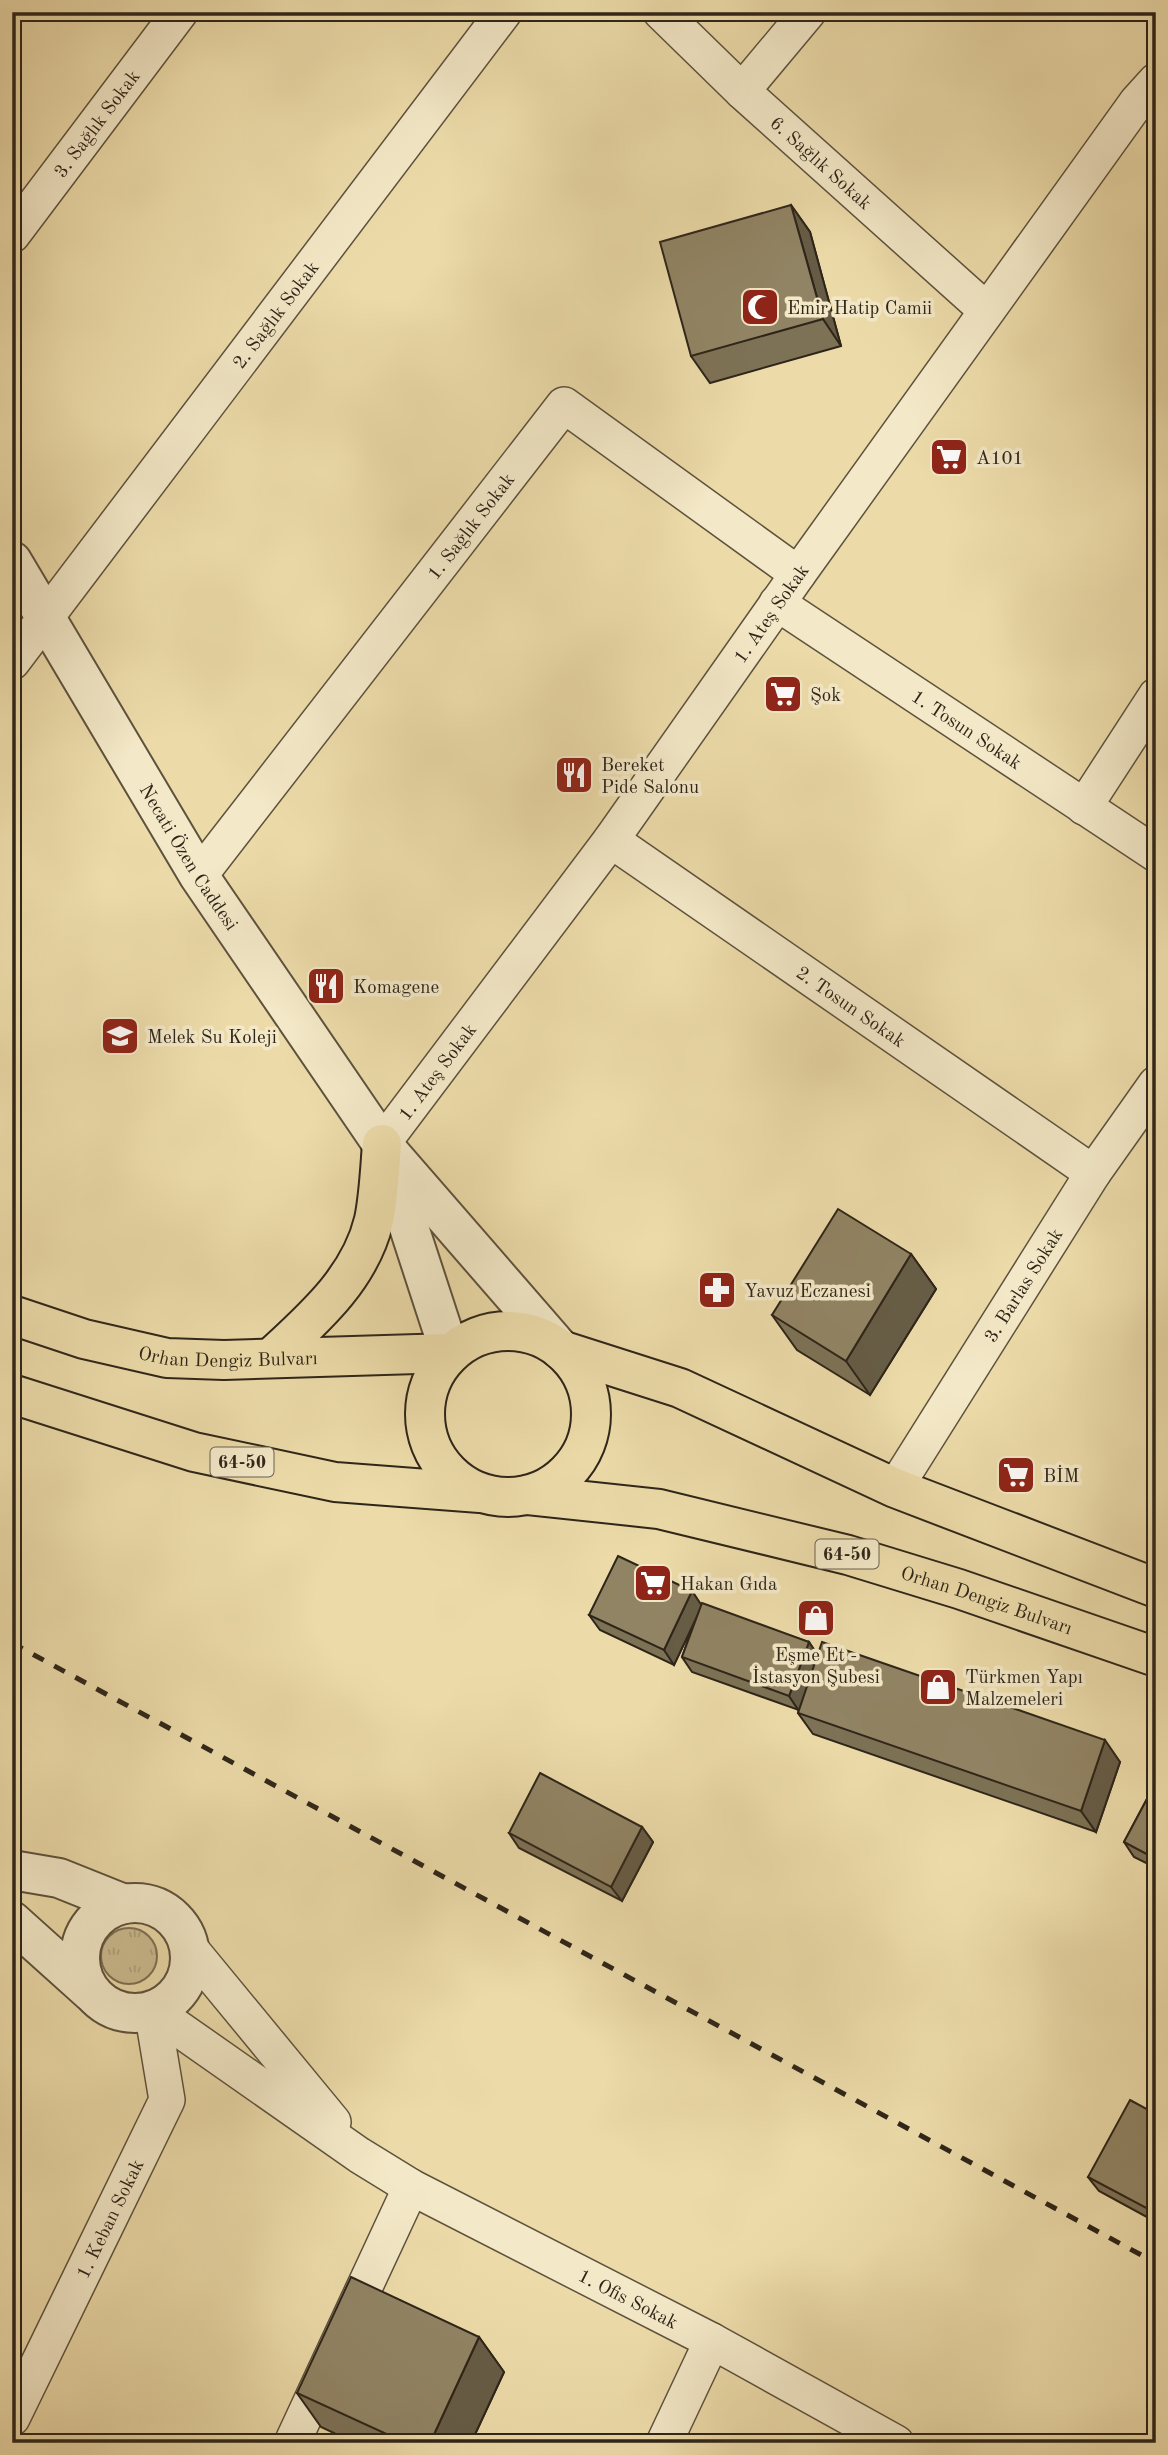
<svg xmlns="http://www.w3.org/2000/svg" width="1168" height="2455" viewBox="0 0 1168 2455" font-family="'Old Standard TT',serif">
<defs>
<pattern id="grass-tufts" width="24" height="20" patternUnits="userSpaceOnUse" patternTransform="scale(1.75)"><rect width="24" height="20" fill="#ccbc91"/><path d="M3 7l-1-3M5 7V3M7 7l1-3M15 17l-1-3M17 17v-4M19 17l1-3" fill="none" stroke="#b0a17c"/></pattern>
</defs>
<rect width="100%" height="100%" fill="#ecdba9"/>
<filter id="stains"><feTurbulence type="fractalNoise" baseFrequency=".00286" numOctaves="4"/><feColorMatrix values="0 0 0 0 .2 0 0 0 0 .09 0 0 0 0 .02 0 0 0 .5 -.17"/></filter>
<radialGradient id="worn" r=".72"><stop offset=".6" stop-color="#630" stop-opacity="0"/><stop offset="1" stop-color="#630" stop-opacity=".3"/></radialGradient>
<!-- grass -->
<path fill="url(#grass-tufts)" stroke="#7d7055" stroke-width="2" d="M101 1956a28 28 0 1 1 56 0a28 28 0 1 1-56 0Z"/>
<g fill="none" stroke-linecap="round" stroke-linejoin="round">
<defs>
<g id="minor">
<path id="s1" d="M 661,12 L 742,91 L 986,310"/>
<path d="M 742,91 L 808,12"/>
<path id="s2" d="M 12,235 L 180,12"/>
<path id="s3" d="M 777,603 L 1156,854"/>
<path id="s4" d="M 12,662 L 504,12"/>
<path d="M 1084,807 L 1156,696"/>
<path id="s5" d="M 611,840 L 1093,1173"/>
<path id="s6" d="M 199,876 L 564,405 L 798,574"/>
<path id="s7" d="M 382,1144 L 611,840 L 798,574 L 1137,102 L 1156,81"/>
<path id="s8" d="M 895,1488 L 1093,1173 L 1156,1084"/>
<path d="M 188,1946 L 333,2122"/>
<path id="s9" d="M 152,2010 L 359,2155 L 411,2187 L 712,2341 L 896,2443"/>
<path id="s10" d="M 12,2418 L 167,2100 L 152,2010"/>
<path d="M 292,2443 L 411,2187"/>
<path d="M 664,2443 L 712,2341"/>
</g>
<g id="tertiary">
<path id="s11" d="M 12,561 L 199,876 L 382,1144 L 561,1350"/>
<path d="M 387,1160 L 450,1353"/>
<path d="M 12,1870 L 59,1878 L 124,1904"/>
<circle cx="135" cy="1958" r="55"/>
<path d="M 12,1921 L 91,1992"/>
</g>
<g id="primary">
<path id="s12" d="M 12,1315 L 84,1339 L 167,1358 L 224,1360 L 450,1353"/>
<circle cx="508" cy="1414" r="83"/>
<path d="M 561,1350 L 680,1388 L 895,1488 L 1156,1588"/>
<path d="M 271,1358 C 313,1319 360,1279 374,1220 C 379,1196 380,1169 382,1144"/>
<path d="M 12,1394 L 194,1452 L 335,1482 L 480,1493"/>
<path id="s13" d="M 528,1495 L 659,1509 L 848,1555 L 959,1589 L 1156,1657"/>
</g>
</defs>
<!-- minor casing -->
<use href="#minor" stroke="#5e523d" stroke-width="38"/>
<!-- tertiary casing -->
<use href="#tertiary" stroke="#5e523d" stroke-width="42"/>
<!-- primary casing -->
<use href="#primary" stroke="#2e2519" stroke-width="42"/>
<!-- minor -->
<use href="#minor" stroke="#f3e8c7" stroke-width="35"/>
<!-- tertiary -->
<use href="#tertiary" stroke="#f3e8c7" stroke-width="38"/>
<!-- primary -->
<use href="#primary" stroke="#ecdba9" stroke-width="38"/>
<!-- rail -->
<path stroke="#2e2519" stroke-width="5" stroke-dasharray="12 12" stroke-linecap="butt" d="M 12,1643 L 1156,2263"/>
</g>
<!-- wall -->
<path fill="#7d7256" stroke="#2e2519" stroke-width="2" d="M 791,205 L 810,232 L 841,346 L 710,383 L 691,356 Z
M 911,1254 L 936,1289 L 870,1395 L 797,1350 L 772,1315 Z
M 692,1591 L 701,1605 L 809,1642 L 818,1656 L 1120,1762 L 1096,1832 L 813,1734 L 798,1713 L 799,1710 L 692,1672 L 682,1657 L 694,1623 L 674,1665 L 600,1630 L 589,1615 Z
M 1156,1782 L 1156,1868 L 1134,1857 L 1124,1842 Z
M 642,1827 L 653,1842 L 622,1901 L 519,1848 L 509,1833 Z
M 1156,2114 L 1156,2222 L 1099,2191 L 1088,2177 Z
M 479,2337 L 504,2372 L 471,2443 L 355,2443 L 321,2427 L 297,2393 Z"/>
<!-- shaded-wall -->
<path fill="#665c46" stroke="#2e2519" stroke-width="2" d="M 791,205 L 810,232 L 841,346 L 823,319 Z
M 911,1254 L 936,1289 L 870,1395 L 846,1361 Z
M 692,1591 L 702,1606 L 674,1665 L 664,1650 Z
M 809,1642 L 819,1657 L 799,1711 L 789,1696 Z
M 1105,1740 L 1120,1762 L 1096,1832 L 1081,1811 Z
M 642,1827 L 653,1842 L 622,1901 L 611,1887 Z
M 1156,2199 L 1156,2218 L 1150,2210 Z
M 479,2337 L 504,2372 L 471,2443 L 430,2443 Z"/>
<!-- building -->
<path fill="#918464" stroke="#2e2519" stroke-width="2" d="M 791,205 L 823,319 L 691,356 L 660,242 Z
M 838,1209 L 911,1254 L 846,1361 L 772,1315 Z
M 618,1556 L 692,1591 L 664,1650 L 589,1615 Z
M 702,1603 L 809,1642 L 789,1696 L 682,1657 Z
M 822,1642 L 1105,1740 L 1081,1811 L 798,1713 Z
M 540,1773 L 642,1827 L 611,1887 L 509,1833 Z
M 1156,1782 L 1156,1859 L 1124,1842 Z
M 1130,2100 L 1156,2114 L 1156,2199 L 1150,2210 L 1088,2177 Z
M 351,2277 L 479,2337 L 430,2443 L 406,2443 L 297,2393 Z"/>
<!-- icons -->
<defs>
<symbol id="mosque-square" viewBox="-11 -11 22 22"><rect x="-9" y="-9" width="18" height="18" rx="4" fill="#8f2418" stroke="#f3e8c7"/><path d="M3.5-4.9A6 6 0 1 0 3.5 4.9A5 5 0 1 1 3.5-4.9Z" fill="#fff"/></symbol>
<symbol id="supermarket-square" viewBox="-11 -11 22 22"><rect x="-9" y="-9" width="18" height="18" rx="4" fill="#8f2418" stroke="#f3e8c7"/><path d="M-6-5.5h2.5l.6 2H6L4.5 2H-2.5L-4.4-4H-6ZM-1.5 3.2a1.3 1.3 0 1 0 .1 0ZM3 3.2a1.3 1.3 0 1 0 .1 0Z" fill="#fff"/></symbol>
<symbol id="restaurant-square" viewBox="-11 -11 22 22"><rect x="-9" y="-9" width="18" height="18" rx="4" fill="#8f2418" stroke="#f3e8c7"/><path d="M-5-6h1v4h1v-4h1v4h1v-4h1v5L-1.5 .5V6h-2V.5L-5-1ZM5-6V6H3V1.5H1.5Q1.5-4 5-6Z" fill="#fff"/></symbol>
<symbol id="school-square" viewBox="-11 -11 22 22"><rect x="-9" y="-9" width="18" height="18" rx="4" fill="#8f2418" stroke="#f3e8c7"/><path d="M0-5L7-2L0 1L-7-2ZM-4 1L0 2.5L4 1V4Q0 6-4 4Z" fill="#fff"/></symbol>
<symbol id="pharmacy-square" viewBox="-11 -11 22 22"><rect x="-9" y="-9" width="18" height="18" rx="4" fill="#8f2418" stroke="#f3e8c7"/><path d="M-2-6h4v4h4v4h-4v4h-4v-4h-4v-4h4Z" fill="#fff"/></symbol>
<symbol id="shop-square" viewBox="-11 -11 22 22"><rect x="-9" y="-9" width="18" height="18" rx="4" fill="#8f2418" stroke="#f3e8c7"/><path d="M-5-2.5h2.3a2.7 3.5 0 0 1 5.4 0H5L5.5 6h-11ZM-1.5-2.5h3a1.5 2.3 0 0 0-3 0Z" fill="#fff"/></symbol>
</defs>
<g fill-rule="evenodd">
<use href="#mosque-square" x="738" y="285" width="44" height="44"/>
<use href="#supermarket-square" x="927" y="435" width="44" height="44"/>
<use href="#supermarket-square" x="761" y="672" width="44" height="44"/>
<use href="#restaurant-square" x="552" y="753" width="44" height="44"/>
<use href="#restaurant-square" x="304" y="964" width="44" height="44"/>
<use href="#school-square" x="98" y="1014" width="44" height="44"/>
<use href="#pharmacy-square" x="695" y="1268" width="44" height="44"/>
<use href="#supermarket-square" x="994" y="1453" width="44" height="44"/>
<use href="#supermarket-square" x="631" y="1561" width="44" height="44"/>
<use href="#shop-square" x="794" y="1596" width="44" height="44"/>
<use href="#shop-square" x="916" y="1665" width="44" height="44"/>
</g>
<g text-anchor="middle" stroke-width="7" stroke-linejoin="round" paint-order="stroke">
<!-- shield labels -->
<g fill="#f3e8c7" stroke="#69604d" stroke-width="2">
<rect x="210.5" y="1447.5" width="63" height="29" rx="5"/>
<rect x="815.5" y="1539.5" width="63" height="29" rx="5"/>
</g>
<g font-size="18" font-weight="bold" fill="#2e2519">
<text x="242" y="1468">64-50</text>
<text x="847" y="1560">64-50</text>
</g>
<!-- street labels -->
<g font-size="19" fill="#2e2519" stroke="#f3e8c7">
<text dy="7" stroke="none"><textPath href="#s2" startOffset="140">3. Sağlık Sokak</textPath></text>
<text dy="7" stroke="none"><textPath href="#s1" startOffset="220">6. Sağlık Sokak</textPath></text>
<text dy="7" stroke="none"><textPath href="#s4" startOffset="436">2. Sağlık Sokak</textPath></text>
<text dy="7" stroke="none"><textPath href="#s6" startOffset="443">1. Sağlık Sokak</textPath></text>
<text dy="7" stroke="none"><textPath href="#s7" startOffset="658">1. Ateş Sokak</textPath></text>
<text dy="7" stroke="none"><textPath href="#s3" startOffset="228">1. Tosun Sokak</textPath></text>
<text dy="7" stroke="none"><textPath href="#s11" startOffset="345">Necati Özen Caddesi</textPath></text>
<text dy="7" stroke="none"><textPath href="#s5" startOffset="292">2. Tosun Sokak</textPath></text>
<text dy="7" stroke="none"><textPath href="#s7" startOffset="91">1. Ateş Sokak</textPath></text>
<text dy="7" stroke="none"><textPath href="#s8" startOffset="240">3. Barlas Sokak</textPath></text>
<text dy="7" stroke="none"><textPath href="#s12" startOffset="222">Orhan Dengiz Bulvarı</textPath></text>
<text dy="7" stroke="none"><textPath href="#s13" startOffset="472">Orhan Dengiz Bulvarı</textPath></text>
<text dy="7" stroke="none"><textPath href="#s10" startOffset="222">1. Keban Sokak</textPath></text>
<text dy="7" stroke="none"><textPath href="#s9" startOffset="558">1. Ofis Sokak</textPath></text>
</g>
<!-- poi labels -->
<g font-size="19" fill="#2e2519" stroke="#f3e8c7" text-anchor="start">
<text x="787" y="314">Emir Hatip Camii</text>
<text x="976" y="464">A101</text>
<text x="810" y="701">Şok</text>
<text x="601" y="771">Bereket<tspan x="601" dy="22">Pide Salonu</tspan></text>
<text x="353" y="993">Komagene</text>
<text x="147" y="1043">Melek Su Koleji</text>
<text x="744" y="1297">Yavuz Eczanesi</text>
<text x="1043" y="1482">BİM</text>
<text x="680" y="1590">Hakan Gıda</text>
<text x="816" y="1661" text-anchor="middle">Eşme Et -<tspan x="816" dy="22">İstasyon Şubesi</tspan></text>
<text x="965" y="1683">Türkmen Yapı<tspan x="965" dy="22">Malzemeleri</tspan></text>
</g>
</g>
<!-- margin -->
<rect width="1168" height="2455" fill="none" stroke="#ecdba9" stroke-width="42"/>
<rect x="14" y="14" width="1140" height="2427" fill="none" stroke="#2e2519" stroke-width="3.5"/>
<rect x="21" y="21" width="1126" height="2413" fill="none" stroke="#2e2519" stroke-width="2"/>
<rect width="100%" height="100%" filter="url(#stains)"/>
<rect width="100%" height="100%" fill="url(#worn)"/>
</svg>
